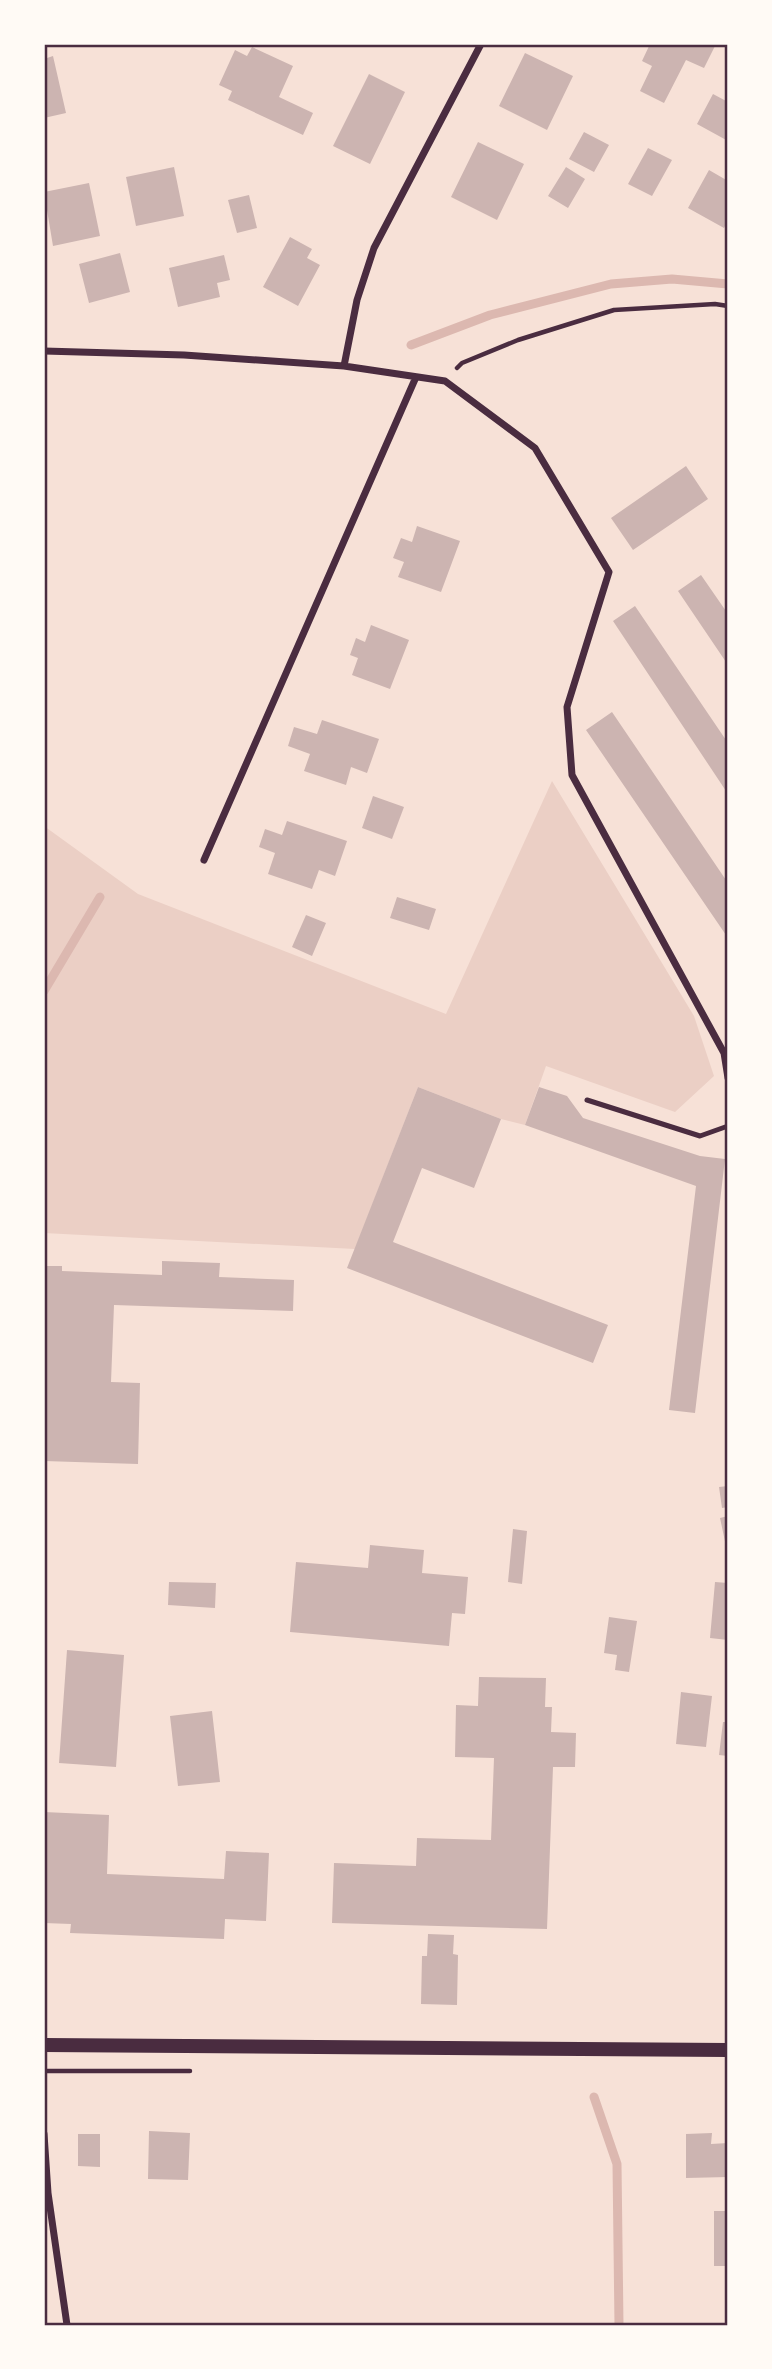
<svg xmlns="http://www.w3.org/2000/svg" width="772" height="2369" viewBox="0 0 772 2369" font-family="Bitter,serif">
<rect width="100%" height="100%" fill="#f7e1d7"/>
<!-- green -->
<path fill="#ebcfc5" d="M 552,781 L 694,1016 L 714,1076 L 675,1112 L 546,1066 L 525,1125 L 501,1119 L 418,1087 L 355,1249 L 44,1233 L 44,826 L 138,894 L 446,1014 Z"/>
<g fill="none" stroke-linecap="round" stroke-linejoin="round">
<!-- stream -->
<path stroke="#dcb8b0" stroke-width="9" d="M 411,345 L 490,315 L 611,284 L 672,279 L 728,284
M 44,991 L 100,897
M 594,2097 L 617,2164 L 619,2325"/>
</g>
<!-- building -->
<path fill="#ccb4b1" d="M 650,44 L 716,44 L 704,68 L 686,60 L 664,103 L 640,91 L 652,66 L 642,61 Z
M 252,47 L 293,66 L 279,97 L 313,113 L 303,135 L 228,100 L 232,91 L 219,85 L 235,50 L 247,56 Z
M 525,53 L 573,76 L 547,130 L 499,106 Z
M 53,56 L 66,113 L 44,118 L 44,59 Z
M 369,74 L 405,92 L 370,164 L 333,146 Z
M 713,94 L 728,102 L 728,141 L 697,124 Z
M 584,132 L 609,145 L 594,172 L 569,159 Z
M 478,142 L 524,164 L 497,220 L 451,197 Z
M 648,148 L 672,160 L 652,196 L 628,184 Z
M 174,167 L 184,216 L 136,226 L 126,177 Z
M 566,167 L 585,179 L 568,208 L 548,196 Z
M 709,170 L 728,181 L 728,220 L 724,228 L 688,208 Z
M 89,183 L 100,236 L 53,246 L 44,192 Z
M 249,195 L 257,228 L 237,233 L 228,200 Z
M 290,237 L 312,249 L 307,258 L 320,265 L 298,306 L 263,287 Z
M 120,253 L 130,292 L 89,303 L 79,264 Z
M 224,255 L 230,280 L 217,283 L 220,297 L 178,307 L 169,268 Z
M 686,466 L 708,499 L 633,550 L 611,518 Z
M 417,526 L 460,541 L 441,592 L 398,577 L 404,562 L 393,558 L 401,538 L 412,542 Z
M 701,575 L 728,614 L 728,665 L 678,591 Z
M 635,606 L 728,743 L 728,794 L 613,621 Z
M 371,625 L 409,640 L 390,689 L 352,675 L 358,658 L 350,655 L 356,638 L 365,642 Z
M 612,712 L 728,883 L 728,938 L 586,730 Z
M 322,720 L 379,739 L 367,773 L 351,767 L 346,785 L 304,771 L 310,754 L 288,746 L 294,727 L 317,734 Z
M 373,796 L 404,807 L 392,839 L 362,828 Z
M 287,821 L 347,841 L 335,876 L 319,870 L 312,889 L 268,874 L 275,853 L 259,847 L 265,829 L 282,835 Z
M 397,897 L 436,909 L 429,930 L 390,918 Z
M 306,915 L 326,923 L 312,956 L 292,947 Z
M 418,1087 L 501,1119 L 474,1188 L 422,1168 L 393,1242 L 608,1325 L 593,1363 L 347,1268 Z
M 539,1087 L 567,1096 L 583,1118 L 700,1156 L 725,1159 L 695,1413 L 669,1410 L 696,1186 L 525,1125 Z
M 162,1261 L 220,1263 L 219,1277 L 294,1280 L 293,1311 L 114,1305 L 111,1382 L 140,1383 L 138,1464 L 44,1461 L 44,1266 L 62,1266 L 62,1271 L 162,1275 Z
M 728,1486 L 728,1507 L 722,1508 L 719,1487 Z
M 728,1516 L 728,1546 L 726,1546 L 720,1518 Z
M 513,1529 L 527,1531 L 522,1584 L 508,1582 Z
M 370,1545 L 424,1550 L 422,1573 L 468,1577 L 465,1614 L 452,1613 L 449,1646 L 290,1632 L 296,1562 L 368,1568 Z
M 169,1582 L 216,1583 L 215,1608 L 168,1605 Z
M 715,1582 L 728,1583 L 728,1640 L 710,1638 Z
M 609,1617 L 637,1621 L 629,1672 L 615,1670 L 617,1655 L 604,1653 Z
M 67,1650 L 124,1655 L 116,1767 L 59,1763 Z
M 479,1677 L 546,1678 L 545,1707 L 552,1707 L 551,1732 L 576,1733 L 575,1767 L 553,1767 L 547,1929 L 332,1923 L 334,1863 L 416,1866 L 417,1838 L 491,1840 L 494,1758 L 455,1757 L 456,1705 L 478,1706 Z
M 681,1692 L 712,1696 L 706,1747 L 676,1744 Z
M 212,1711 L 220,1782 L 178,1786 L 170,1716 Z
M 723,1722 L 728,1722 L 728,1756 L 719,1755 Z
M 44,1812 L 109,1815 L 107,1874 L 224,1879 L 226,1851 L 269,1853 L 266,1921 L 225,1919 L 224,1939 L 70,1933 L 71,1924 L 44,1923 Z
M 428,1934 L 454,1935 L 453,1954 L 458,1955 L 457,2005 L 421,2004 L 422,1956 L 427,1956 Z
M 149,2131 L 190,2133 L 188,2180 L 148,2179 Z
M 712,2133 L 711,2144 L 728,2143 L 728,2177 L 686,2178 L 686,2134 Z
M 78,2134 L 100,2134 L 100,2167 L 78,2166 Z
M 714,2211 L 728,2211 L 728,2266 L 714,2266 Z"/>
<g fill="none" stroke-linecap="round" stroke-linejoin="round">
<!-- path -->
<path stroke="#4a2c40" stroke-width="4.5" d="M 457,368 L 462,363 L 518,340 L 614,310 L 715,304 L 728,306
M 44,2071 L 190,2071"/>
<!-- service -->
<path stroke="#4a2c40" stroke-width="5" d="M 587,1100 L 700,1136 L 728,1126"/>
<!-- minor -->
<path stroke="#4a2c40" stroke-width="7" d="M 44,351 L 184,355 L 344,366 L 445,381 L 535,448 L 609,572 L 567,707 L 572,775 L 724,1053 L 728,1078
M 344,366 L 357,300 L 374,248 L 481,44
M 204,860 L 416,377
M 44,2134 L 48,2193 L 67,2325"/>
<!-- secondary -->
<path stroke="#4a2c40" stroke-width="14" d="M 44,2045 L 728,2050"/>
</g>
<!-- border -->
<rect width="772" height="2369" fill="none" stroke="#fffaf5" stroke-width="91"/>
<rect x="46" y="46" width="680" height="2278" fill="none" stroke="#4a2c40" stroke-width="2.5"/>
</svg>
